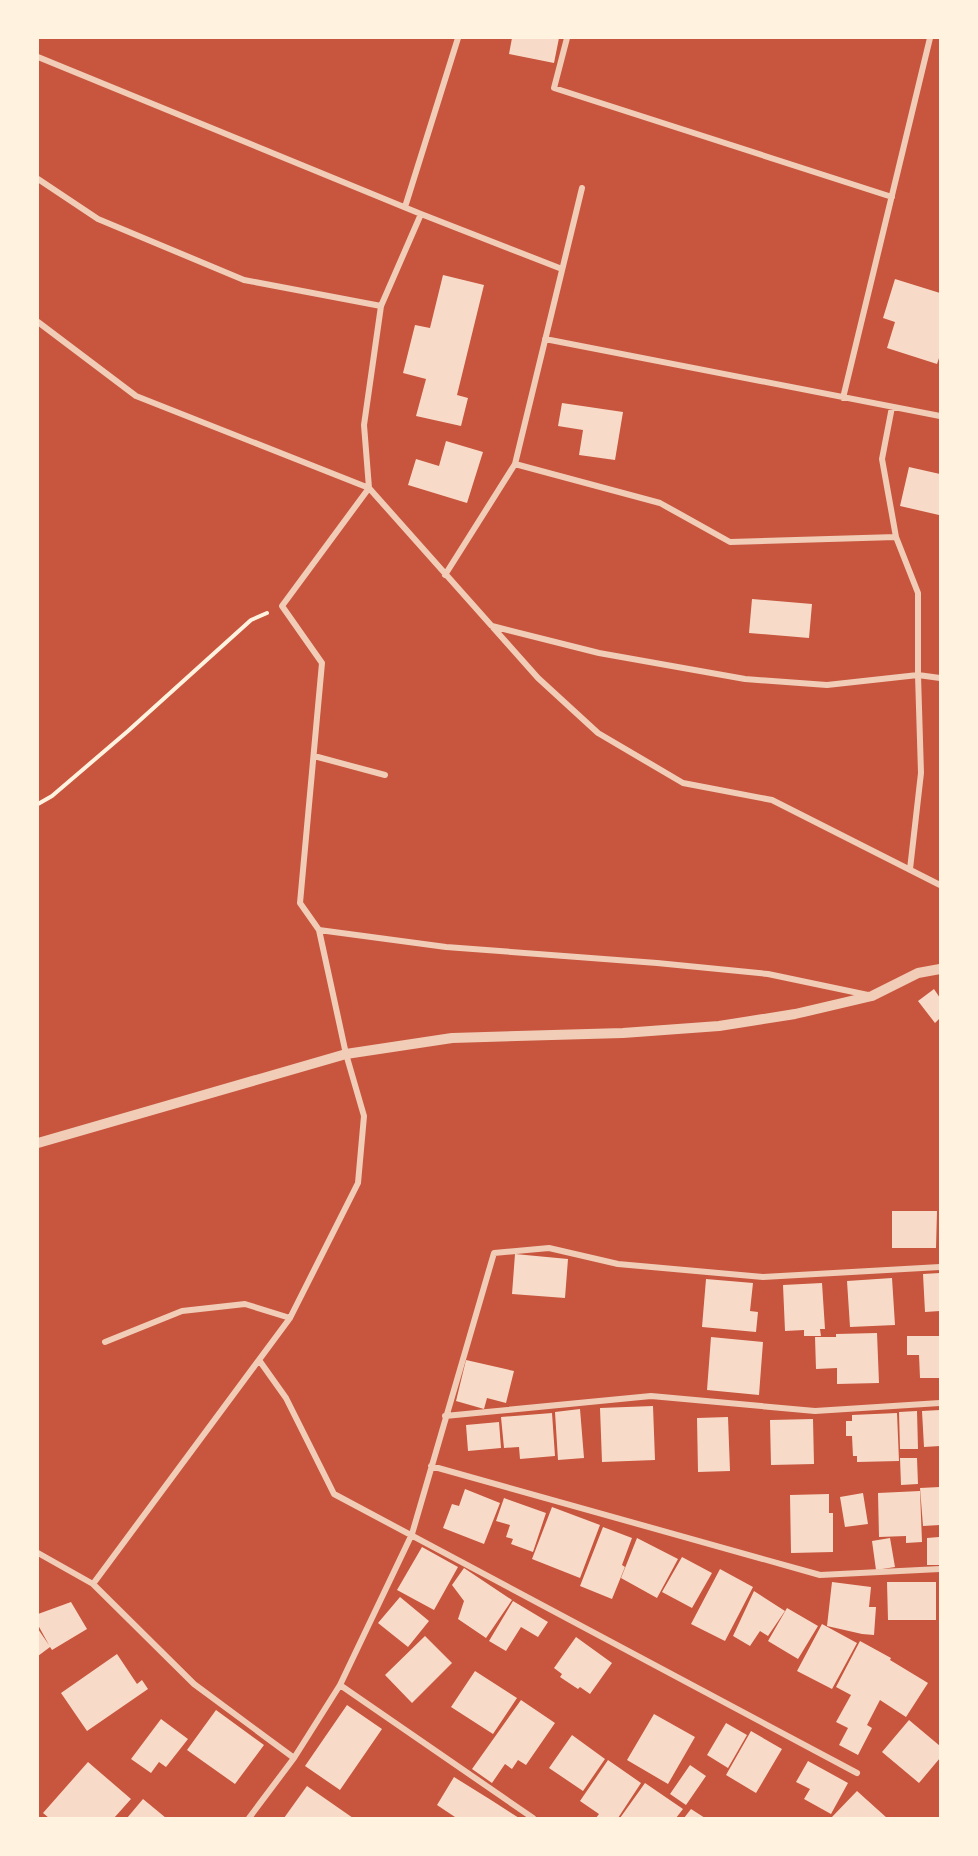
<svg xmlns="http://www.w3.org/2000/svg" width="978" height="1856" viewBox="0 0 978 1856" font-family="'Exo 2',sans-serif">
<rect width="100%" height="100%" fill="#c8553d"/>
<!-- building -->
<path fill="#f7dbc8" d="M 512,38 L 559,38 L 554,63 L 509,54 Z
M 443,275 L 484,285 L 457,395 L 468,398 L 461,426 L 416,416 L 426,379 L 403,373 L 415,325 L 430,328 Z
M 895,279 L 940,293 L 940,355 L 937,364 L 887,348 L 895,322 L 883,318 Z
M 562,403 L 623,412 L 615,460 L 579,455 L 583,430 L 558,426 Z
M 446,441 L 483,452 L 467,503 L 408,485 L 416,459 L 439,466 Z
M 909,467 L 940,474 L 940,508 L 939,515 L 900,506 Z
M 752,599 L 812,604 L 809,638 L 749,633 Z
M 934,989 L 940,998 L 940,1018 L 935,1023 L 918,1001 Z
M 892,1211 L 937,1211 L 936,1248 L 892,1248 Z
M 515,1254 L 568,1259 L 565,1298 L 512,1294 Z
M 940,1273 L 940,1311 L 925,1312 L 923,1274 Z
M 892,1278 L 895,1325 L 850,1327 L 847,1281 Z
M 706,1279 L 753,1283 L 750,1311 L 758,1312 L 756,1332 L 702,1327 Z
M 822,1283 L 825,1329 L 820,1329 L 821,1336 L 804,1336 L 804,1330 L 785,1331 L 783,1285 Z
M 877,1333 L 879,1383 L 837,1384 L 837,1368 L 816,1369 L 815,1337 L 836,1337 L 836,1334 Z
M 907,1336 L 940,1336 L 940,1378 L 920,1378 L 919,1355 L 907,1355 Z
M 711,1337 L 763,1342 L 759,1395 L 707,1390 Z
M 466,1360 L 514,1371 L 506,1403 L 487,1398 L 484,1409 L 456,1401 Z
M 653,1406 L 655,1460 L 602,1462 L 600,1408 Z
M 580,1409 L 584,1458 L 558,1460 L 555,1412 Z
M 940,1410 L 940,1446 L 924,1447 L 922,1411 Z
M 917,1411 L 918,1449 L 900,1449 L 899,1412 Z
M 552,1413 L 555,1456 L 520,1459 L 519,1447 L 504,1448 L 501,1417 Z
M 897,1413 L 899,1461 L 857,1462 L 857,1456 L 853,1456 L 852,1436 L 846,1436 L 846,1421 L 852,1421 L 852,1415 Z
M 728,1417 L 730,1471 L 698,1472 L 697,1418 Z
M 813,1419 L 814,1464 L 771,1465 L 770,1420 Z
M 499,1422 L 501,1448 L 468,1451 L 466,1425 Z
M 900,1458 L 917,1458 L 918,1484 L 901,1485 Z
M 940,1487 L 940,1525 L 923,1526 L 920,1488 Z
M 465,1489 L 500,1503 L 484,1544 L 443,1528 L 452,1504 L 459,1506 Z
M 920,1491 L 922,1542 L 906,1543 L 906,1536 L 879,1537 L 878,1493 Z
M 863,1493 L 868,1524 L 845,1527 L 840,1497 Z
M 829,1494 L 829,1513 L 833,1513 L 833,1552 L 791,1553 L 790,1495 Z
M 504,1498 L 546,1513 L 533,1552 L 511,1544 L 513,1539 L 506,1537 L 510,1525 L 496,1521 Z
M 552,1507 L 600,1525 L 580,1578 L 532,1559 Z
M 603,1527 L 632,1538 L 622,1565 L 625,1567 L 612,1599 L 580,1586 Z
M 939,1537 L 940,1565 L 927,1565 L 927,1538 Z
M 637,1538 L 678,1559 L 657,1598 L 621,1578 Z
M 890,1538 L 895,1567 L 876,1570 L 872,1541 Z
M 422,1547 L 458,1567 L 434,1610 L 397,1590 Z
M 682,1557 L 712,1573 L 692,1608 L 662,1592 Z
M 464,1568 L 512,1600 L 486,1638 L 458,1619 L 464,1601 L 452,1585 Z
M 720,1569 L 753,1587 L 725,1641 L 691,1624 Z
M 832,1582 L 871,1587 L 869,1607 L 876,1607 L 874,1635 L 862,1634 L 827,1626 Z
M 887,1582 L 936,1582 L 936,1620 L 888,1620 Z
M 754,1591 L 785,1611 L 768,1636 L 760,1631 L 750,1646 L 733,1636 Z
M 400,1597 L 429,1621 L 408,1647 L 378,1623 Z
M 513,1601 L 548,1622 L 538,1637 L 521,1627 L 506,1651 L 489,1641 Z
M 71,1602 L 87,1629 L 52,1650 L 50,1647 L 38,1656 L 38,1629 L 49,1645 L 38,1625 L 38,1614 Z
M 787,1608 L 818,1626 L 798,1659 L 768,1641 Z
M 822,1624 L 857,1643 L 832,1689 L 797,1671 Z
M 425,1636 L 452,1663 L 412,1703 L 385,1675 Z
M 576,1637 L 612,1663 L 590,1694 L 580,1687 L 578,1689 L 560,1677 L 562,1674 L 554,1668 Z
M 860,1641 L 891,1658 L 890,1660 L 928,1683 L 906,1717 L 880,1700 L 867,1725 L 872,1728 L 858,1755 L 839,1745 L 848,1728 L 836,1722 L 851,1695 L 836,1687 Z
M 117,1654 L 137,1684 L 142,1680 L 148,1689 L 87,1731 L 61,1693 Z
M 475,1671 L 517,1698 L 493,1734 L 451,1707 Z
M 521,1700 L 555,1723 L 526,1765 L 518,1760 L 512,1769 L 505,1764 L 492,1783 L 472,1769 Z
M 347,1705 L 382,1729 L 340,1790 L 305,1766 Z
M 216,1710 L 264,1745 L 235,1784 L 187,1750 Z
M 654,1714 L 695,1737 L 668,1784 L 627,1760 Z
M 161,1719 L 188,1739 L 166,1767 L 159,1762 L 151,1773 L 131,1759 Z
M 909,1720 L 940,1746 L 940,1758 L 919,1783 L 882,1752 Z
M 726,1723 L 747,1735 L 728,1768 L 707,1755 Z
M 751,1731 L 782,1749 L 756,1793 L 726,1775 Z
M 572,1735 L 605,1759 L 583,1791 L 549,1768 Z
M 608,1760 L 641,1783 L 618,1818 L 596,1818 L 599,1814 L 580,1801 Z
M 808,1761 L 848,1783 L 831,1814 L 804,1799 L 810,1789 L 796,1782 Z
M 88,1762 L 131,1799 L 114,1818 L 49,1818 L 43,1813 Z
M 690,1765 L 706,1776 L 686,1805 L 670,1794 Z
M 454,1777 L 491,1800 L 519,1818 L 454,1818 L 455,1817 L 437,1805 Z
M 645,1783 L 683,1809 L 676,1818 L 620,1818 Z
M 307,1786 L 353,1818 L 284,1818 Z
M 857,1791 L 887,1818 L 831,1818 Z
M 143,1799 L 166,1818 L 127,1818 Z
M 691,1809 L 705,1818 L 684,1818 Z"/>
<g fill="none" stroke-linecap="round" stroke-linejoin="round">
<!-- path -->
<path stroke="#fff3e0" stroke-width="4" d="M 38,804 L 52,796 L 128,731 L 251,620 L 267,613"/>
<!-- minor -->
<path stroke="#f1ccb7" stroke-width="6" d="M 567,38 L 554,88 L 892,197
M 38,57 L 421,214 L 562,269
M 38,179 L 98,219 L 244,280 L 381,306
M 405,207 L 458,38
M 38,322 L 136,396 L 369,488 L 538,678 L 598,733 L 683,783 L 772,800 L 940,885
M 545,339 L 940,416
M 843,398 L 930,38
M 892,407 L 882,459 L 896,537 L 918,593 L 918,675 L 921,773 L 910,869
M 515,464 L 660,503 L 730,542 L 896,537
M 369,488 L 364,425 L 381,306 L 421,214
M 445,575 L 515,464 L 582,188
M 492,626 L 599,653 L 745,679 L 827,685 L 918,675 L 940,678
M 314,756 L 385,775
M 319,930 L 446,947 L 657,963 L 768,974 L 868,995
M 105,1342 L 182,1311 L 245,1304 L 290,1318
M 259,1360 L 286,1398 L 334,1494 L 857,1773
M 445,1416 L 651,1396 L 815,1411 L 940,1403
M 431,1466 L 820,1575 L 940,1569
M 38,1553 L 93,1584 L 194,1684 L 294,1758
M 93,1584 L 290,1318 L 358,1183 L 364,1116 L 346,1054 L 319,930 L 300,903 L 322,663 L 282,606 L 369,488
M 340,1685 L 533,1818
M 249,1818 L 294,1758 L 340,1685 L 412,1534 L 494,1253 L 549,1248 L 618,1264 L 763,1277 L 940,1267"/>
<!-- tertiary -->
<path stroke="#f1ccb7" stroke-width="10" d="M 38,1143 L 346,1054 L 452,1038 L 623,1033 L 719,1026 L 795,1014 L 872,996 L 918,973 L 940,969"/>
</g>
<!-- border -->
<rect width="978" height="1856" fill="none" stroke="#fff3e0" stroke-width="78"/>
</svg>
